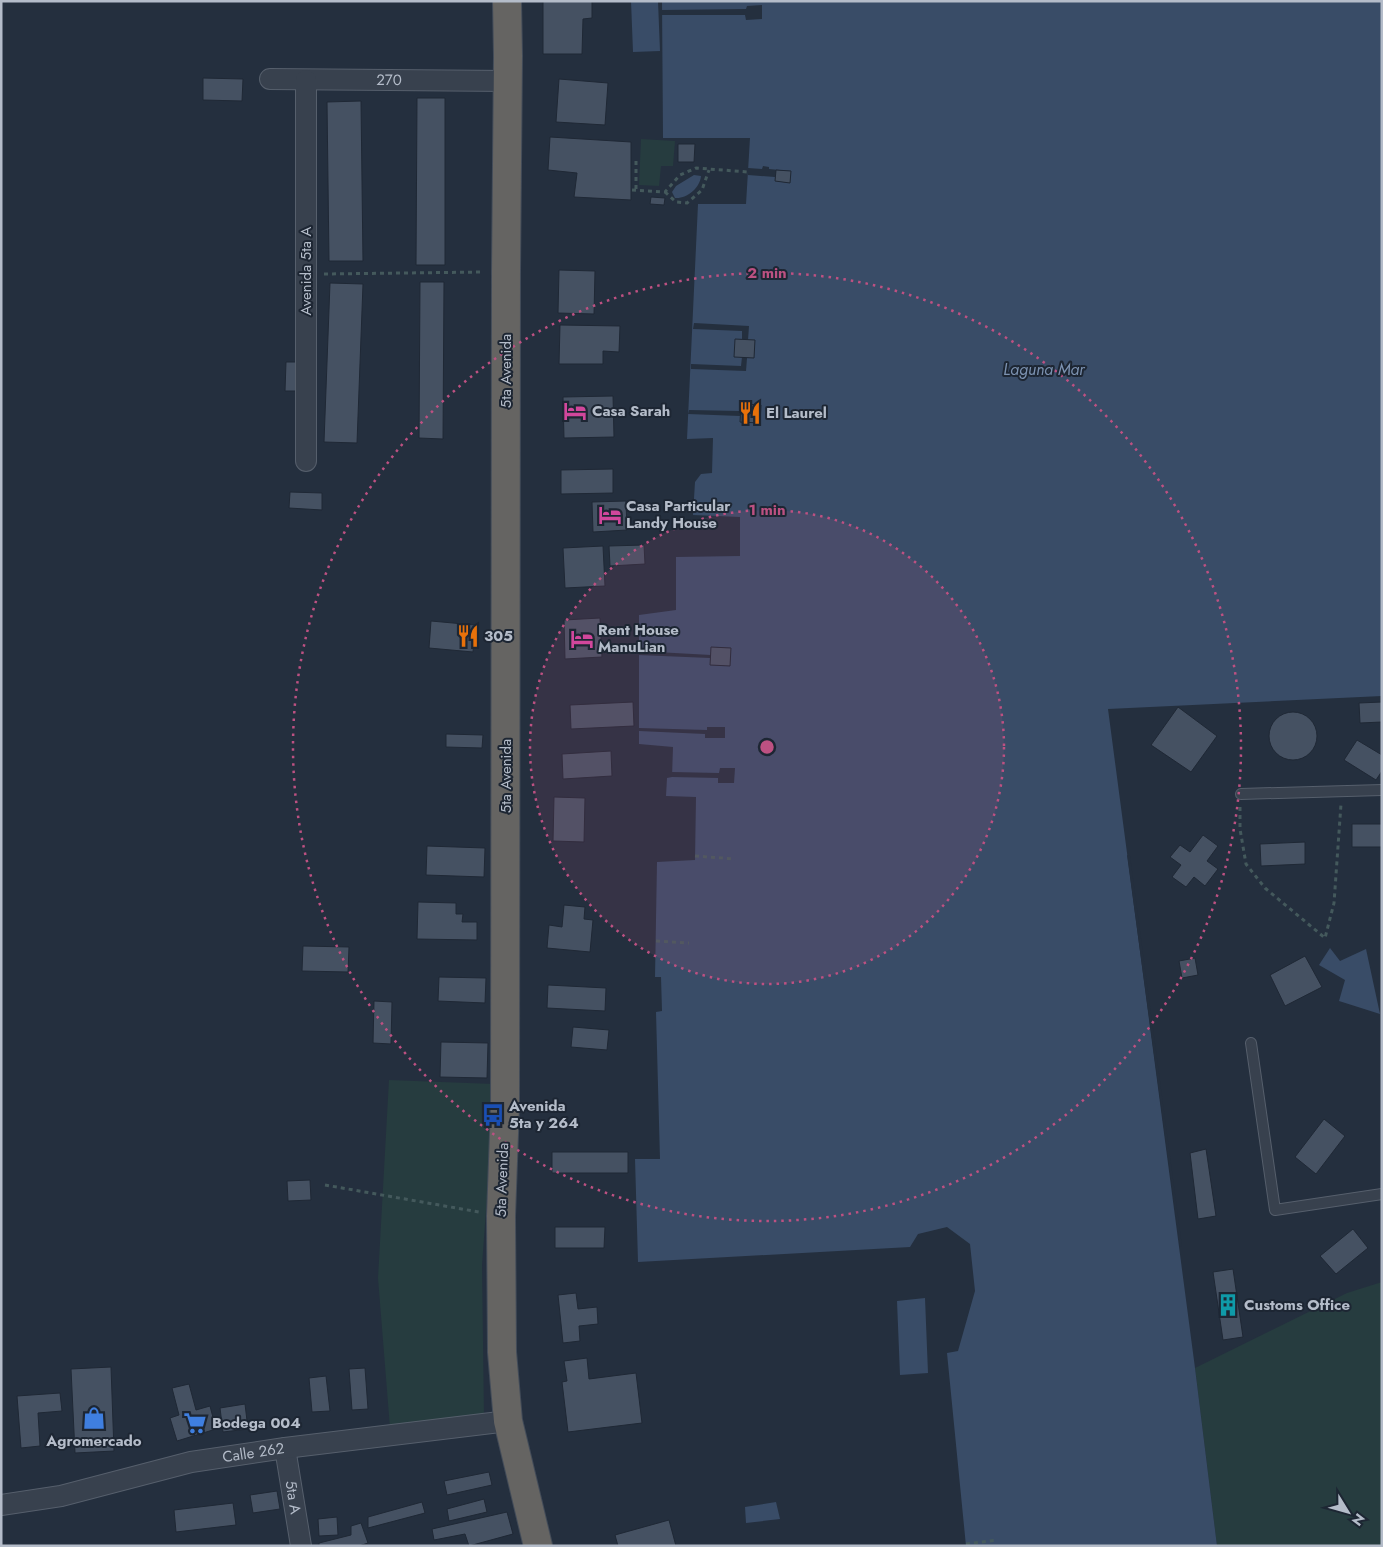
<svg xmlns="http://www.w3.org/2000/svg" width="1383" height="1547" viewBox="0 0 1383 1547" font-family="Jost,sans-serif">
<rect width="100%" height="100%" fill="#242f3e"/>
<!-- green -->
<path fill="#263c3f" d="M 641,139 L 675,141 L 673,166 L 661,166 L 659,186 L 639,185 Z
M 389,1080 L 494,1084 L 493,1115 L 482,1265 L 484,1418 L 390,1428 L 378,1278 Z
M 1382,1282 L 1382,1546 L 1217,1546 L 1195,1368 L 1347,1293 Z"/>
<!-- water -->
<path fill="#394c67" d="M 631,1 L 658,1 L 660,51 L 633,52 Z
M 662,1 L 1382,1 L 1382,696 L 1108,709 L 1195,1368 L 1217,1546 L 966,1546 L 947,1353 L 958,1351 L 975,1291 L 970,1244 L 947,1227 L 918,1234 L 910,1247 L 638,1262 L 635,1159 L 660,1159 L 656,1012 L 662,1011 L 661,977 L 655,977 L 657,862 L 695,860 L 696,797 L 666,796 L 667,778 L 672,777 L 673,747 L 639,744 L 639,615 L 676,610 L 676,557 L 740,556 L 740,517 L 693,515 L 695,482 L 701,474 L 712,473 L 713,438 L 687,439 L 698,204 L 746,204 L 750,138 L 663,138 Z
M 694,175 L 701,176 C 700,188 687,199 675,198 L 672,192 L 676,186 Z
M 1330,948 L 1340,961 L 1366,949 L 1380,1014 L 1339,1001 L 1345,980 L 1319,965 Z
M 925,1298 L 928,1373 L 900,1375 L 897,1301 Z
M 776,1502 L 780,1519 L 746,1523 L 745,1507 Z"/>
<!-- pier -->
<path fill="#242f3e" d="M 762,5 L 762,19 L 746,20 L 745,15 L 662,15 L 662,10 L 746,9 L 747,6 Z
M 763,166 L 769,167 L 769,169 L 791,171 L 790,183 L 775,181 L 775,177 L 748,175 L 748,168 L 762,169 Z
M 694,323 L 749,326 L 748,340 L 755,340 L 754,358 L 747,358 L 746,371 L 691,369 L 691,364 L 741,366 L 742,357 L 735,339 L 742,339 L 742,331 L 693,329 Z
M 741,404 L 761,405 L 760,423 L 740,422 L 740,416 L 688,414 L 689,410 L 740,411 Z
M 711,647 L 731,648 L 730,666 L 710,665 L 710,658 L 638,655 L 638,651 L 711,655 Z
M 707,727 L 725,727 L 725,738 L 705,738 L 705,734 L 639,731 L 639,728 L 707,730 Z
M 720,768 L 735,768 L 734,783 L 718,783 L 718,778 L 672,777 L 672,772 L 719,773 Z
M 1127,855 L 1130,856 L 1182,1246 L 1180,1247 Z"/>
<!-- building -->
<path fill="#455162" stroke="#1f2835" d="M 543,1 L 592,1 L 592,18 L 583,19 L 582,54 L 543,54 Z
M 203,78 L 243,79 L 242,101 L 203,100 Z
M 559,79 L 608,83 L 605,125 L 556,122 Z
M 417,98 L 445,98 L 445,265 L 416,265 Z
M 361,101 L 363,261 L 329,261 L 327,102 Z
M 550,137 L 631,142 L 631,200 L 574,197 L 577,173 L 548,170 Z
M 678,144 L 695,144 L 694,162 L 678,162 Z
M 776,170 L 791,171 L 790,183 L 775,181 Z
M 651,197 L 665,198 L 664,205 L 650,204 Z
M 559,270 L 595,271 L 594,314 L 558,313 Z
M 420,282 L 444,282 L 443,439 L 419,438 Z
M 330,283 L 363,284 L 357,443 L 324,442 Z
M 560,325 L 620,326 L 619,352 L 603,351 L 603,364 L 559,364 Z
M 735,339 L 755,340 L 754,358 L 734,357 Z
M 286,362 L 301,362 L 300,391 L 285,391 Z
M 613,396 L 614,437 L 564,438 L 563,397 Z
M 741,404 L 761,405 L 760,423 L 740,422 Z
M 613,469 L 613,493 L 561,494 L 561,470 Z
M 290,492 L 322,493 L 322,510 L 289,508 Z
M 626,501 L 627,530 L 593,532 L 592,502 Z
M 644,545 L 645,564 L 610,566 L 609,546 Z
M 603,546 L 605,586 L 565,588 L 563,548 Z
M 600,618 L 602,657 L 565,659 L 564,620 Z
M 431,621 L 475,625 L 473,652 L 429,648 Z
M 711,647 L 731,648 L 730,666 L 710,665 Z
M 633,702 L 634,726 L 571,729 L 570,705 Z
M 1382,702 L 1382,722 L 1360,723 L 1359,703 Z
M 1178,707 L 1217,736 L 1191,772 L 1151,745 Z
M1269 736a24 24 0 1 1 48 0a24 24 0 1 1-48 0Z
M 446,734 L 483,735 L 482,748 L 446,747 Z
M 1357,740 L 1382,755 L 1382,771 L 1376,780 L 1344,760 Z
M 611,751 L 612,776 L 563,779 L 562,754 Z
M 554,797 L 585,798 L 584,842 L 553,841 Z
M 1352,824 L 1382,824 L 1382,847 L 1352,847 Z
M 1203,835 L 1218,846 L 1207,861 L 1218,869 L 1205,886 L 1194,877 L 1186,887 L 1172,877 L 1181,865 L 1170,857 L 1180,845 L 1190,852 Z
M 1305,842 L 1305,864 L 1261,866 L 1260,844 Z
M 427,846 L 485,848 L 484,877 L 426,875 Z
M 418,902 L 456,903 L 456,914 L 463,914 L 462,922 L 477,922 L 477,940 L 417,939 Z
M 564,905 L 585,907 L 584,919 L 593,920 L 590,952 L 547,948 L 549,925 L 562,927 Z
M 303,946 L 349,947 L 348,972 L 302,971 Z
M 1305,956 L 1322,987 L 1285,1006 L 1270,975 Z
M 1195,958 L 1198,975 L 1182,978 L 1179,961 Z
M 439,977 L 486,978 L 485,1003 L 438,1001 Z
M 548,985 L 606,988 L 605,1011 L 547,1008 Z
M 374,1001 L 392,1002 L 391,1044 L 373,1043 Z
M 573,1027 L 609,1030 L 607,1050 L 571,1047 Z
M 441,1042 L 488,1043 L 487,1078 L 440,1077 Z
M 1324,1119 L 1345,1136 L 1316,1174 L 1295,1157 Z
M 1206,1149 L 1216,1216 L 1198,1219 L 1190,1153 Z
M 552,1152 L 628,1152 L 628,1173 L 552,1173 Z
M 310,1180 L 311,1200 L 288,1201 L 287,1181 Z
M 555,1227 L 605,1227 L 604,1248 L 555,1248 Z
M 1353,1229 L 1368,1248 L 1336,1274 L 1320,1256 Z
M 1233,1269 L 1243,1337 L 1223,1340 L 1213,1272 Z
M 576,1293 L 578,1309 L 597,1307 L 598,1324 L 579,1326 L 580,1341 L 563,1343 L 558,1295 Z
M 587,1358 L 589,1379 L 636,1373 L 642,1423 L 568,1432 L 562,1382 L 567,1381 L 564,1361 Z
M 111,1367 L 114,1451 L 75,1453 L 71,1369 Z
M 365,1368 L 368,1409 L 352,1410 L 349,1369 Z
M 326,1376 L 330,1411 L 312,1412 L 309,1378 Z
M 189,1384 L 196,1410 L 210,1406 L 216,1429 L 177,1441 L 170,1418 L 179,1415 L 172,1388 Z
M 60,1393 L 62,1411 L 38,1413 L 40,1446 L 21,1448 L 17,1396 Z
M 245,1404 L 248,1429 L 223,1432 L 220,1408 Z
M 489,1472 L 492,1485 L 447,1495 L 444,1481 Z
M 277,1491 L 280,1509 L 253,1513 L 250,1495 Z
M 484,1499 L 487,1512 L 449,1521 L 447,1509 Z
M 422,1502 L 425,1513 L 368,1528 L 368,1517 Z
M 233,1503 L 236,1525 L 176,1532 L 174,1510 Z
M 507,1512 L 513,1534 L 469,1546 L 465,1534 L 434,1540 L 432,1529 Z
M 337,1517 L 338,1535 L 319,1536 L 318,1519 Z
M 669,1520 L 676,1546 L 618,1546 L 615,1535 Z
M 361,1523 L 368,1543 L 359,1546 L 319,1546 L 319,1543 L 351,1535 L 351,1526 Z"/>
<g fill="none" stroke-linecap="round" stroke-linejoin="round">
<defs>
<path id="service" d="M 1241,794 L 1382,790
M 1251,1043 L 1275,1210 L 1382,1194"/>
<g id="minor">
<path id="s1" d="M 270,79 L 508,81"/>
<path d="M 306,461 L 306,80"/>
<path id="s2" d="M 285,1448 L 301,1546"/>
<path id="s3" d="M 1,1505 L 61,1496 L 191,1462 L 285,1448 L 508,1421"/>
</g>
<path id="trunk" d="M 507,1 L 508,56 L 506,272 L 505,1106 L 501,1216 L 502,1352 L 508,1421 L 538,1546"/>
</defs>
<!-- service casing -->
<use href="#service" stroke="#565f6c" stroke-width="12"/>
<!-- minor casing -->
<use href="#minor" stroke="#565f6c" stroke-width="22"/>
<!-- trunk casing -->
<use href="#trunk" stroke="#434c59" stroke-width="30"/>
<!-- path -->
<path stroke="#44595c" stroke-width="3" stroke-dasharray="4 4" stroke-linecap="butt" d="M 636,161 L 636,190
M 632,190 L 665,192 L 680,175 L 696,168 L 748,172
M 665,192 L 676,202 L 687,203 L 702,190 L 709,170
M 324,274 L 483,272
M 1240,807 L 1240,829 L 1246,864 L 1265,888 L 1325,938 L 1334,903 L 1341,804
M 695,856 L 735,859
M 656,941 L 689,943
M 325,1185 L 479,1212
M 966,1544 L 997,1540"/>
<!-- service -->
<use href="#service" stroke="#38414e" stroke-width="10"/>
<!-- minor -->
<use href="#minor" stroke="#38414e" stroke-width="20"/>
<!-- trunk -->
<use href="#trunk" stroke="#656462" stroke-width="28"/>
</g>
<!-- distance rings -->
<circle cx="767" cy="747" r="237" fill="#bd5182" fill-opacity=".12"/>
<g fill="none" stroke="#bd5182" stroke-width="2.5" stroke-dasharray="2.5 5">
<circle cx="767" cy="747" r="237"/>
<circle cx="767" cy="747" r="474"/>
</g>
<!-- icons -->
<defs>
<symbol id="hotel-bare" viewBox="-9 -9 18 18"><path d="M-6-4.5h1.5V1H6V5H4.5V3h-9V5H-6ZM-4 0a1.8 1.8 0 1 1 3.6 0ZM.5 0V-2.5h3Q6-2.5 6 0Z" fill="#d1479c" stroke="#1d2633" stroke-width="2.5" paint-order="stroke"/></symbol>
<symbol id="restaurant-bare" viewBox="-9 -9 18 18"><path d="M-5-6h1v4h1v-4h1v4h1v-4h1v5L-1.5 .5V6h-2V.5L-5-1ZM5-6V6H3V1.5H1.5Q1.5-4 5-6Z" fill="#e8710a" stroke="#1d2633" stroke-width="2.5" paint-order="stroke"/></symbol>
<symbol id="bus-bare" viewBox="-9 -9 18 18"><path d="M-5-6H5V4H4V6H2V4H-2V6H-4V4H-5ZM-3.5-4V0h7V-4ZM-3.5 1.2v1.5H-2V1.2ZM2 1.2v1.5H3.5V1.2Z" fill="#1a4fb4" stroke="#1d2633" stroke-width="2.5" paint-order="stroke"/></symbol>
<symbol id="building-bare" viewBox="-9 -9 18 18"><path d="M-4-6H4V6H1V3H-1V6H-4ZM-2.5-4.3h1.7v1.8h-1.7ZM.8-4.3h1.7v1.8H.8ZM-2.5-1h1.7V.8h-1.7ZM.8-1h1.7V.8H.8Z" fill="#0f9aa8" stroke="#1d2633" stroke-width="2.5" paint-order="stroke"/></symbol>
<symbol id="shop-bare" viewBox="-9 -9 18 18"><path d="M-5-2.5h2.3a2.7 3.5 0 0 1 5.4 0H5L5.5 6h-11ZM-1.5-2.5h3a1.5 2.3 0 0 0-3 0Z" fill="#3f7fe0" stroke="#1d2633" stroke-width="2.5" paint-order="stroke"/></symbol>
<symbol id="supermarket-bare" viewBox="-9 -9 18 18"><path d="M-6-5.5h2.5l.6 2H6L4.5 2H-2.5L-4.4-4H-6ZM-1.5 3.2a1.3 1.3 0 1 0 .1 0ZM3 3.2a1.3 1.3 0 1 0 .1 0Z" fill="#3f7fe0" stroke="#1d2633" stroke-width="2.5" paint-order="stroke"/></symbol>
</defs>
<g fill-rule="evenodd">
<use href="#hotel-bare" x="559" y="395" width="32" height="32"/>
<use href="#restaurant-bare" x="734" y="397" width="32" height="32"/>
<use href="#hotel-bare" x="594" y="499" width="32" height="32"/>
<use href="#restaurant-bare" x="452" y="620" width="32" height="32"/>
<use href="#hotel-bare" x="566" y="623" width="32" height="32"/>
<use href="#bus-bare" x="477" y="1099" width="32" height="32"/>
<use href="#building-bare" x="1212" y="1289" width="32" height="32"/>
<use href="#shop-bare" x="78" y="1402" width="32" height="32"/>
<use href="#supermarket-bare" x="179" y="1407" width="32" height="32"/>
</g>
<g text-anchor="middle" stroke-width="4" stroke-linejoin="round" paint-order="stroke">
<!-- street labels -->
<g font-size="15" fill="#b4bcc9" stroke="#1d2633">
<text dy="5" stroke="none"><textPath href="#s1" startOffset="119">270</textPath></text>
<text transform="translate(306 271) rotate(-90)" y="5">Avenida 5ta A</text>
<text transform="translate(506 371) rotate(-90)" y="5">5ta Avenida</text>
<text transform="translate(506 776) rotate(-90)" y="5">5ta Avenida</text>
<text transform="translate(502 1180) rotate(-88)" y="5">5ta Avenida</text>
<text dy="5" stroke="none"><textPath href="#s3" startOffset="258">Calle 262</textPath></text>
<text dy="5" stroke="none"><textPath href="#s2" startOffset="50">5ta A</textPath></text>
</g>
<!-- poi labels -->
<g font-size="15" font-weight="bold" fill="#b4bcc9" stroke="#1d2633" text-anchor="start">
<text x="592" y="416">Casa Sarah</text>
<text x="766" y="418">El Laurel</text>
<text x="626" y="511">Casa Particular<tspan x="626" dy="17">Landy House</tspan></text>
<text x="598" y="635">Rent House<tspan x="598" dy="17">ManuLian</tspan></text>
<text x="484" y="641">305</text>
<text x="509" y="1111">Avenida<tspan x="509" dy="17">5ta y 264</tspan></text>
<text x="1244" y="1310">Customs Office</text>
<text x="212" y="1428">Bodega 004</text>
<text x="94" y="1446" text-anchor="middle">Agromercado</text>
</g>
<!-- water labels -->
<g font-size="16" font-style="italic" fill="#7c92b1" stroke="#1d2633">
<text x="1044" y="375">Laguna Mar</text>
</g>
</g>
<circle cx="767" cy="747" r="8" fill="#bd5182" stroke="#1d2633" stroke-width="2.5"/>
<g font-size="15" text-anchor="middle" font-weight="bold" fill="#bd5182" stroke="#1d2633" stroke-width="4" stroke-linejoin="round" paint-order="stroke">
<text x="767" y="278">2 min</text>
<text x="767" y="515">1 min</text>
</g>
<!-- border -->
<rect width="1383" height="1547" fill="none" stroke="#b4bcc9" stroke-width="5"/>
<!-- north arrow -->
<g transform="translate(1348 1512) rotate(127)" stroke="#1d2633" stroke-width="4" paint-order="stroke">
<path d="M0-4L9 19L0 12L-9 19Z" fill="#b4bcc9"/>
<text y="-8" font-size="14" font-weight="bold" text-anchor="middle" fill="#b4bcc9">N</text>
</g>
</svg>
